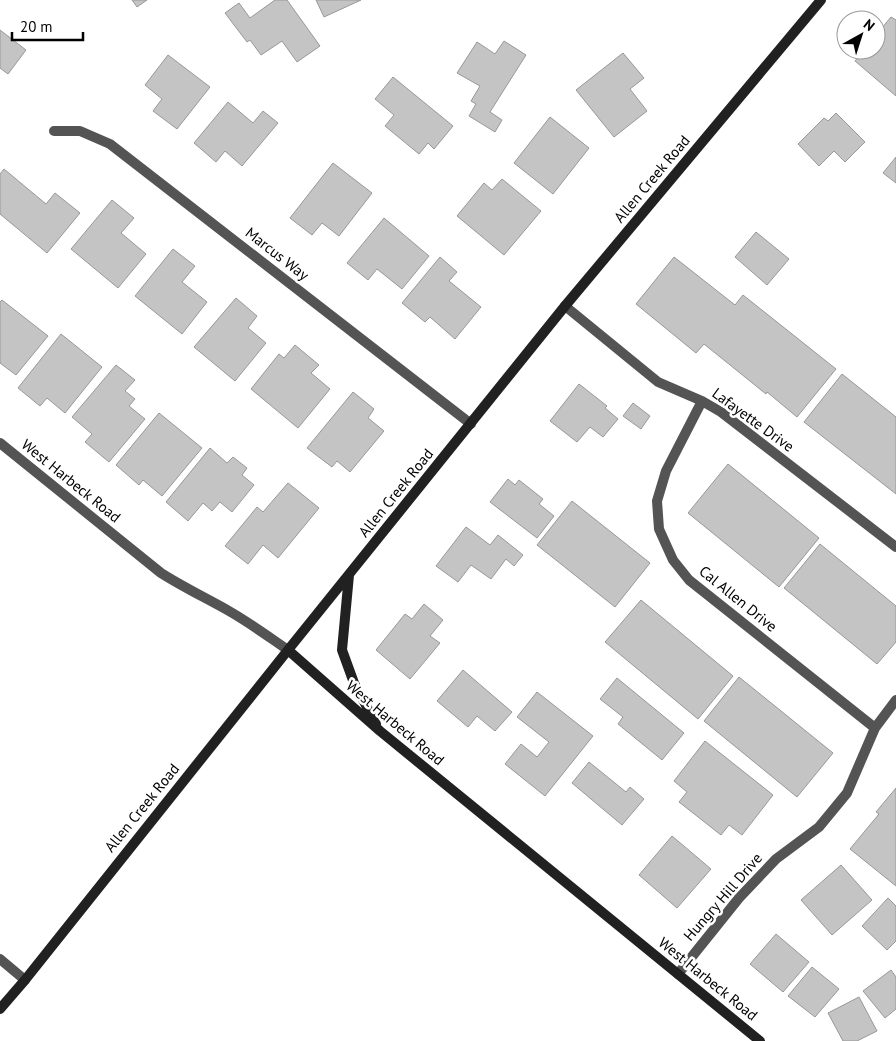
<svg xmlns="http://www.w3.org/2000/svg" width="896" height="1041" viewBox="0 0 896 1041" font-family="'PT Sans',sans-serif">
<rect width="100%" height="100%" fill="#fff"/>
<!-- building -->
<path fill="#c4c4c4" stroke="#989898" d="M 132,0 L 147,0 L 137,7 Z
M 275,0 L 287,0 L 320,46 L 297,62 L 282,41 L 261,55 L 250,40 L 247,42 L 225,13 L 239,3 L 250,18 Z
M 316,0 L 361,0 L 324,17 Z
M 891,17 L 896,20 L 896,96 L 855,61 L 864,50 L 876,50 L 876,35 Z
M 0,30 L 26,50 L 8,74 L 0,68 Z
M 504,41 L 526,55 L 490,112 L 502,120 L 495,132 L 469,116 L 476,104 L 471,101 L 480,86 L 457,73 L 477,42 L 495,54 Z
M 623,53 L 644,78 L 630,89 L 647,111 L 614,137 L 576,90 Z
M 168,55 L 210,87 L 177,129 L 153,111 L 162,99 L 145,85 Z
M 393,77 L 453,126 L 434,149 L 428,143 L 419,154 L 385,126 L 394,115 L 375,99 Z
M 228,102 L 253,123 L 263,111 L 278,123 L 242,166 L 225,151 L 216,162 L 194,143 Z
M 836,113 L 865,142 L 845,162 L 834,151 L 819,166 L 798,144 L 824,118 L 828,121 Z
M 550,117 L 589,148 L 553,194 L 514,163 Z
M 896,157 L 896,183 L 883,173 Z
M 333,163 L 372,193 L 339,236 L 322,223 L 312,235 L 290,218 Z
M 4,169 L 46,204 L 55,193 L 80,213 L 47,253 L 0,214 L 0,174 Z
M 502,179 L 541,211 L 504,255 L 457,216 L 484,183 L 492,190 Z
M 112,200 L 134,218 L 121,233 L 146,254 L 118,288 L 71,249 Z
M 384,218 L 429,256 L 402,289 L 377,269 L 368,280 L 347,263 Z
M 756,232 L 789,259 L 767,285 L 735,257 Z
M 173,249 L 195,266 L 182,282 L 207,302 L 182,334 L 135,296 Z
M 440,257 L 457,272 L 449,281 L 481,307 L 455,339 L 430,317 L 425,322 L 402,303 Z
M 674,257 L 735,305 L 743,295 L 836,369 L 797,417 L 767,392 L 766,394 L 704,344 L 696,353 L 636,304 Z
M 236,298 L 257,316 L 248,328 L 266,343 L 235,381 L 194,347 Z
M 2,300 L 48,336 L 16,375 L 0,363 L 0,302 Z
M 61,334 L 102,367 L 65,413 L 47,398 L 40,406 L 18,388 Z
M 295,345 L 319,365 L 311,373 L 330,389 L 298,428 L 251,389 L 279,354 L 284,358 Z
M 116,365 L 135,380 L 125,391 L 135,399 L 129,406 L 145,419 L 109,462 L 85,442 L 92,434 L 72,417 Z
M 842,374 L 896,417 L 896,494 L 804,422 Z
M 579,384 L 607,406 L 605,408 L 618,419 L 603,437 L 590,427 L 577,442 L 550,421 Z
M 353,392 L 374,409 L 368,418 L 384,431 L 350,472 L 337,461 L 332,467 L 307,448 Z
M 633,403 L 650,416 L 641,429 L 623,416 Z
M 159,413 L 202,448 L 162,496 L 143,480 L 139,485 L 116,465 Z
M 210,448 L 227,463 L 233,457 L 247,468 L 242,475 L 254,485 L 232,512 L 220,502 L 212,511 L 203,503 L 188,521 L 166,502 Z
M 728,464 L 819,538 L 779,587 L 688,513 Z
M 508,479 L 515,485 L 519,480 L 543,499 L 539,504 L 554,516 L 537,538 L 490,502 Z
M 288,483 L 319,508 L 278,558 L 263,545 L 248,564 L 225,546 L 257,507 L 263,512 Z
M 572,501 L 650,563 L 615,607 L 537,545 Z
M 466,527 L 490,545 L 498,535 L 523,555 L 514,566 L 506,559 L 491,579 L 471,565 L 458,582 L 436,566 Z
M 820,544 L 896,606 L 896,642 L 877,664 L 784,588 Z
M 641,600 L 733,676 L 698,719 L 605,642 Z
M 424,604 L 443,620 L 430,636 L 440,643 L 410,679 L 376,650 L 405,614 L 412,619 Z
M 463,670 L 512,712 L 495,731 L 477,716 L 468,727 L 437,701 Z
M 739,677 L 833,753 L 797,797 L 704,721 Z
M 617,678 L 684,733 L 662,760 L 618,724 L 623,717 L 600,699 Z
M 537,692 L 593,736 L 545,796 L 505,764 L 521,744 L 537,757 L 549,742 L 517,717 Z
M 705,741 L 773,795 L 742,835 L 729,825 L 721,835 L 679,802 L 687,792 L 674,781 Z
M 589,762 L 626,792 L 630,787 L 644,799 L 622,825 L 572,783 Z
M 896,788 L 896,886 L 850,849 L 879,814 L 876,812 Z
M 672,836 L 711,869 L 677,908 L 639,875 Z
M 841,865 L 872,900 L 832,935 L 801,900 Z
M 888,898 L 896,906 L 896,941 L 887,950 L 862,926 Z
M 776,934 L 809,962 L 783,992 L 750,964 Z
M 812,967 L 839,989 L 815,1017 L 788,996 Z
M 891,970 L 896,977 L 896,1009 L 885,1018 L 863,991 Z
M 859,997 L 877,1031 L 857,1041 L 843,1041 L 828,1013 Z"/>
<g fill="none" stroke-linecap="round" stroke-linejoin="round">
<!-- lane -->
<path stroke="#545454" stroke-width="10" d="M 0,959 L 25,980"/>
<!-- street -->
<path stroke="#545454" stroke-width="10" d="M 54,131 L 80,131 L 110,144 L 471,424
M 565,306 L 658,382 L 702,401 L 721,412 L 896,547
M 702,401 L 666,471 L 657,501 L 659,529 L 673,560 L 689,580 L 875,728
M 0,443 L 161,573 C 183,587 206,598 229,611 C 250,623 269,637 288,650
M 678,974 L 739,898 L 776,859 L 819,827 L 847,793 L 875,728 L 896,700"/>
<!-- secondary -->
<path stroke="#212121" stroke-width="10" d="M 349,575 L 342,650 L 354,683 L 376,724
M 288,650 L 380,731 L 760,1041
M 0,1009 L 25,980 L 288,650 L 565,306 L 821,0"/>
</g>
<g text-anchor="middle" stroke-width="5" stroke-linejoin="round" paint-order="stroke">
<!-- street labels -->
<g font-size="15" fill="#000" stroke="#fff">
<text transform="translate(652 179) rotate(-50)" y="5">Allen Creek Road</text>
<text transform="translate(277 254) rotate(38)" y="5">Marcus Way</text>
<text transform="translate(753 420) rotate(36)" y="5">Lafayette Drive</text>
<text transform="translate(71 481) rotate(39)" y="5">West Harbeck Road</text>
<text transform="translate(396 493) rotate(-51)" y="5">Allen Creek Road</text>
<text transform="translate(738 599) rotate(39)" y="5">Cal Allen Drive</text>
<text transform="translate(395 723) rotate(40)" y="5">West Harbeck Road</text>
<text transform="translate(142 808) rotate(-51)" y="5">Allen Creek Road</text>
<text transform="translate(723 897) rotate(-49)" y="5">Hungry Hill Drive</text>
<text transform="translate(708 979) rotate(39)" y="5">West Harbeck Road</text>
</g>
</g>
<!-- north arrow -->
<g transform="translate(861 35) rotate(39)"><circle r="24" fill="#ffffff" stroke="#999999"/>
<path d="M0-4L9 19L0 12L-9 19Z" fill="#000000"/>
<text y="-8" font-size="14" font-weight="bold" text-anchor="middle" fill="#000000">N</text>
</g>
<!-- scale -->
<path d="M12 32v8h71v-8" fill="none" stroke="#000000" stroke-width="2.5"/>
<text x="20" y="32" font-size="15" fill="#000000" stroke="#ffffff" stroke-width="4" paint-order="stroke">20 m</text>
</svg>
